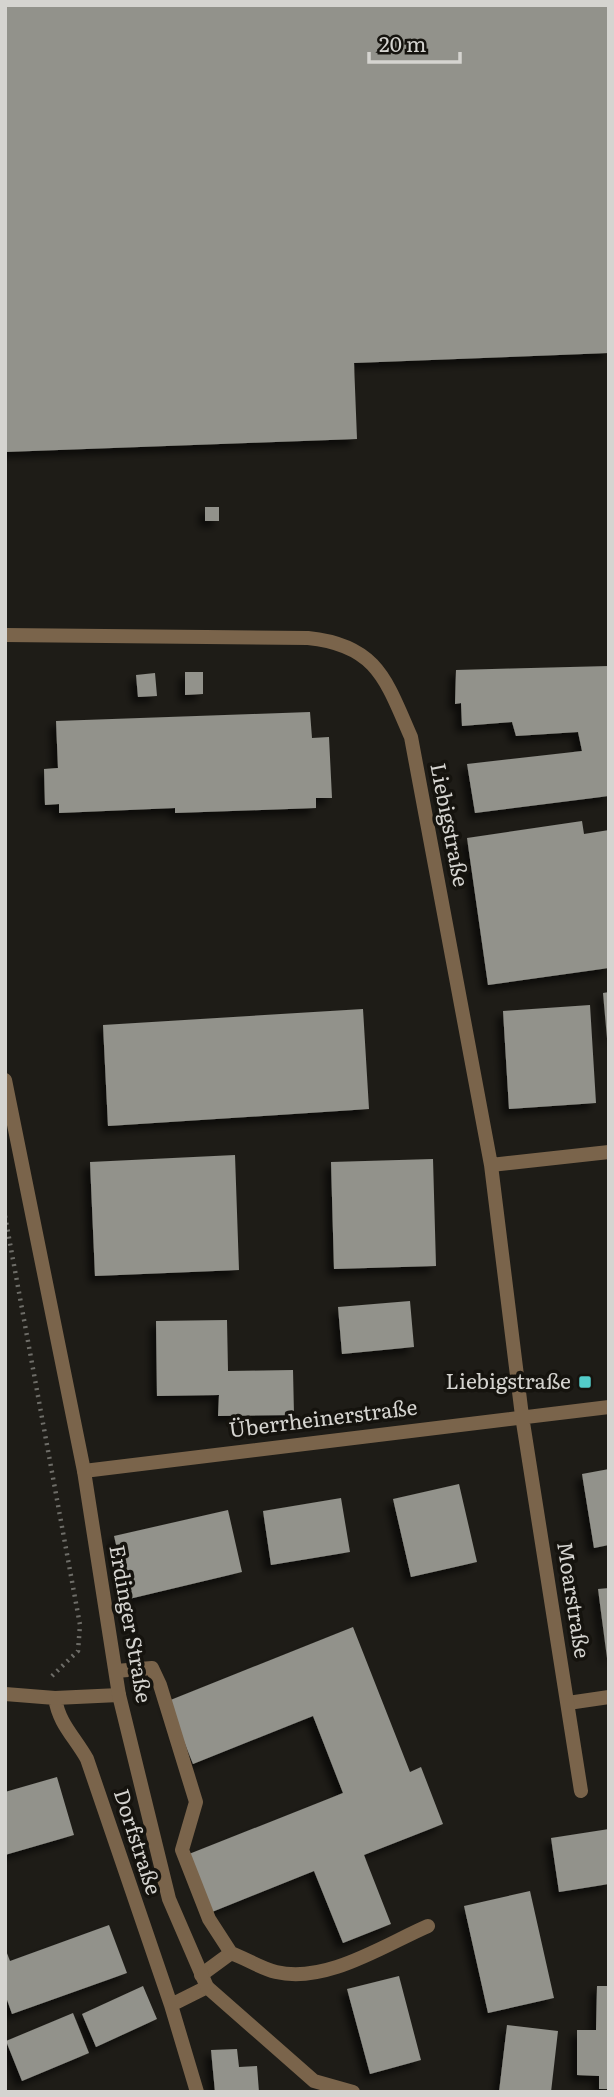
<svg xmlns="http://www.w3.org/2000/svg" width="614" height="2097" viewBox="0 0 614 2097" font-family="Literata,serif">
<defs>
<filter id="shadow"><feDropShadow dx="-6" dy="6" stdDeviation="3.5" flood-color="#0009"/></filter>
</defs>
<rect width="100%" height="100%" fill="#1e1c17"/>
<!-- building -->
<path fill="#92928b" filter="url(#shadow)" d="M 5,5 L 609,5 L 609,353 L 354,363 L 357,439 L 5,452 Z
M 205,507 L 219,507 L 219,521 L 205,521 Z
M 609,666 L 609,796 L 475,813 L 467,764 L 582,751 L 578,732 L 516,736 L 512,722 L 462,726 L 461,703 L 455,704 L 456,670 Z
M 185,672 L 203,672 L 203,694 L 185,695 Z
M 155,673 L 157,696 L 138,697 L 136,675 Z
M 310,712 L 312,738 L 329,737 L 332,798 L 316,798 L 316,808 L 175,813 L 175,808 L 59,813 L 59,804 L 45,805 L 44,769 L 58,768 L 56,721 Z
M 582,821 L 584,834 L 609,830 L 609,968 L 488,985 L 467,838 Z
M 609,992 L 609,1038 L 607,1038 L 603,993 Z
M 590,1005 L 596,1103 L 509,1109 L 503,1011 Z
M 363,1009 L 369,1109 L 108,1126 L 103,1025 Z
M 235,1155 L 239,1270 L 95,1276 L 90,1162 Z
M 433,1159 L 436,1266 L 334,1269 L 331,1162 Z
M 410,1301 L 414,1347 L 342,1354 L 338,1307 Z
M 227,1320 L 228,1371 L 293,1370 L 294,1415 L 218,1416 L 219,1395 L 157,1396 L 156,1321 Z
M 609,1469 L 609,1545 L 594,1548 L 582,1474 Z
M 459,1484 L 477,1562 L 411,1577 L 393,1499 Z
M 341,1498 L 350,1552 L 271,1565 L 263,1511 Z
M 228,1510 L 242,1572 L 129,1599 L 114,1536 Z
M 609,1588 L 609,1658 L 607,1658 L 598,1589 Z
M 353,1627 L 410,1772 L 421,1767 L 443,1824 L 364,1855 L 391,1924 L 343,1943 L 314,1871 L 212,1912 L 189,1854 L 343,1793 L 313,1716 L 193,1764 L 168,1701 Z
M 57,1777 L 74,1835 L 5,1855 L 5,1792 Z
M 609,1829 L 609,1884 L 559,1892 L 551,1838 Z
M 530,1891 L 554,1998 L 488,2013 L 464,1906 Z
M 109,1925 L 127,1973 L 12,2014 L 5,1994 L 5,1948 L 10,1961 Z
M 399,1976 L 421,2060 L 370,2074 L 347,1989 Z
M 143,1986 L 157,2019 L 96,2047 L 82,2014 Z
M 597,1986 L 609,1986 L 609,2089 L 599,2089 L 599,2076 L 577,2075 L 577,2030 L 596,2030 Z
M 73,2013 L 89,2053 L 22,2081 L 6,2041 Z
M 507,2025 L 558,2031 L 551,2092 L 499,2092 Z
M 237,2049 L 239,2067 L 257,2066 L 259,2092 L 215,2092 L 211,2050 Z"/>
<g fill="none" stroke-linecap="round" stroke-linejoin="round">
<!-- path -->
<path stroke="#6e6d68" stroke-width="4.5" stroke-dasharray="2 5" stroke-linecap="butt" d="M 5,1216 L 80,1625 L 78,1651 L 52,1676"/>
<!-- service -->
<path stroke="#7a644b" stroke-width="14" d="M 116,1671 L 152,1668 L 160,1685 L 196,1802 L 182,1850 L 209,1919 L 231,1953
M 568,1703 L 609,1697
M 201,1975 L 231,1953 C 247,1959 260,1968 276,1972 C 326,1984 384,1945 428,1926"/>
<!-- minor -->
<path stroke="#7a644b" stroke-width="14" d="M 5,635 L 308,638 C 377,645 386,680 411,737 L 491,1165 L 522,1416 L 581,1791
M 491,1165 L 609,1152
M 84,1471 L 609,1407
M 5,1694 L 55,1698 L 119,1695
M 55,1698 C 59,1724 74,1736 87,1759 L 171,2005 L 197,2092
M 171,2005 L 207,1987"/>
<!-- tertiary -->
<path stroke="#7a644b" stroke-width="14" d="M 5,1080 L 84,1471 L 119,1695 L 169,1899 L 207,1987 L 314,2081 L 353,2092"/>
</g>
<!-- markers -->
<rect fill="#53cdca" stroke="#15130e" stroke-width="2.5" x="578" y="1375" width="14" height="14" rx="3.5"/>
<g text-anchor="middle" stroke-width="7" stroke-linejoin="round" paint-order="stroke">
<!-- street labels -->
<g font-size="21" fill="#d5d4d0" stroke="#15130e">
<text transform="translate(449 825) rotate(79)" y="7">Liebigstraße</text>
<text transform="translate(323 1419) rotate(-7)" y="7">Überrheinerstraße</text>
<text transform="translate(573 1600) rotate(81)" y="7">Moarstraße</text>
<text transform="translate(130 1624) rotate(80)" y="7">Erdinger Straße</text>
<text transform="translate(137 1842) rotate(72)" y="7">Dorfstraße</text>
</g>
<!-- poi labels -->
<g font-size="21" fill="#d5d4d0" stroke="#15130e" text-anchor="end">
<text x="571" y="1389">Liebigstraße</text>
</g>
</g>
<!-- border -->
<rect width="614" height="2097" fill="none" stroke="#d5d4d0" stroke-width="14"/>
<!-- scale -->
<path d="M369 52v10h91v-10" fill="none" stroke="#d5d4d0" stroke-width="3.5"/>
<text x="379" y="52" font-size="21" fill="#d5d4d0" stroke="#15130e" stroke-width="5" paint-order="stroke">20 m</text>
</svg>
